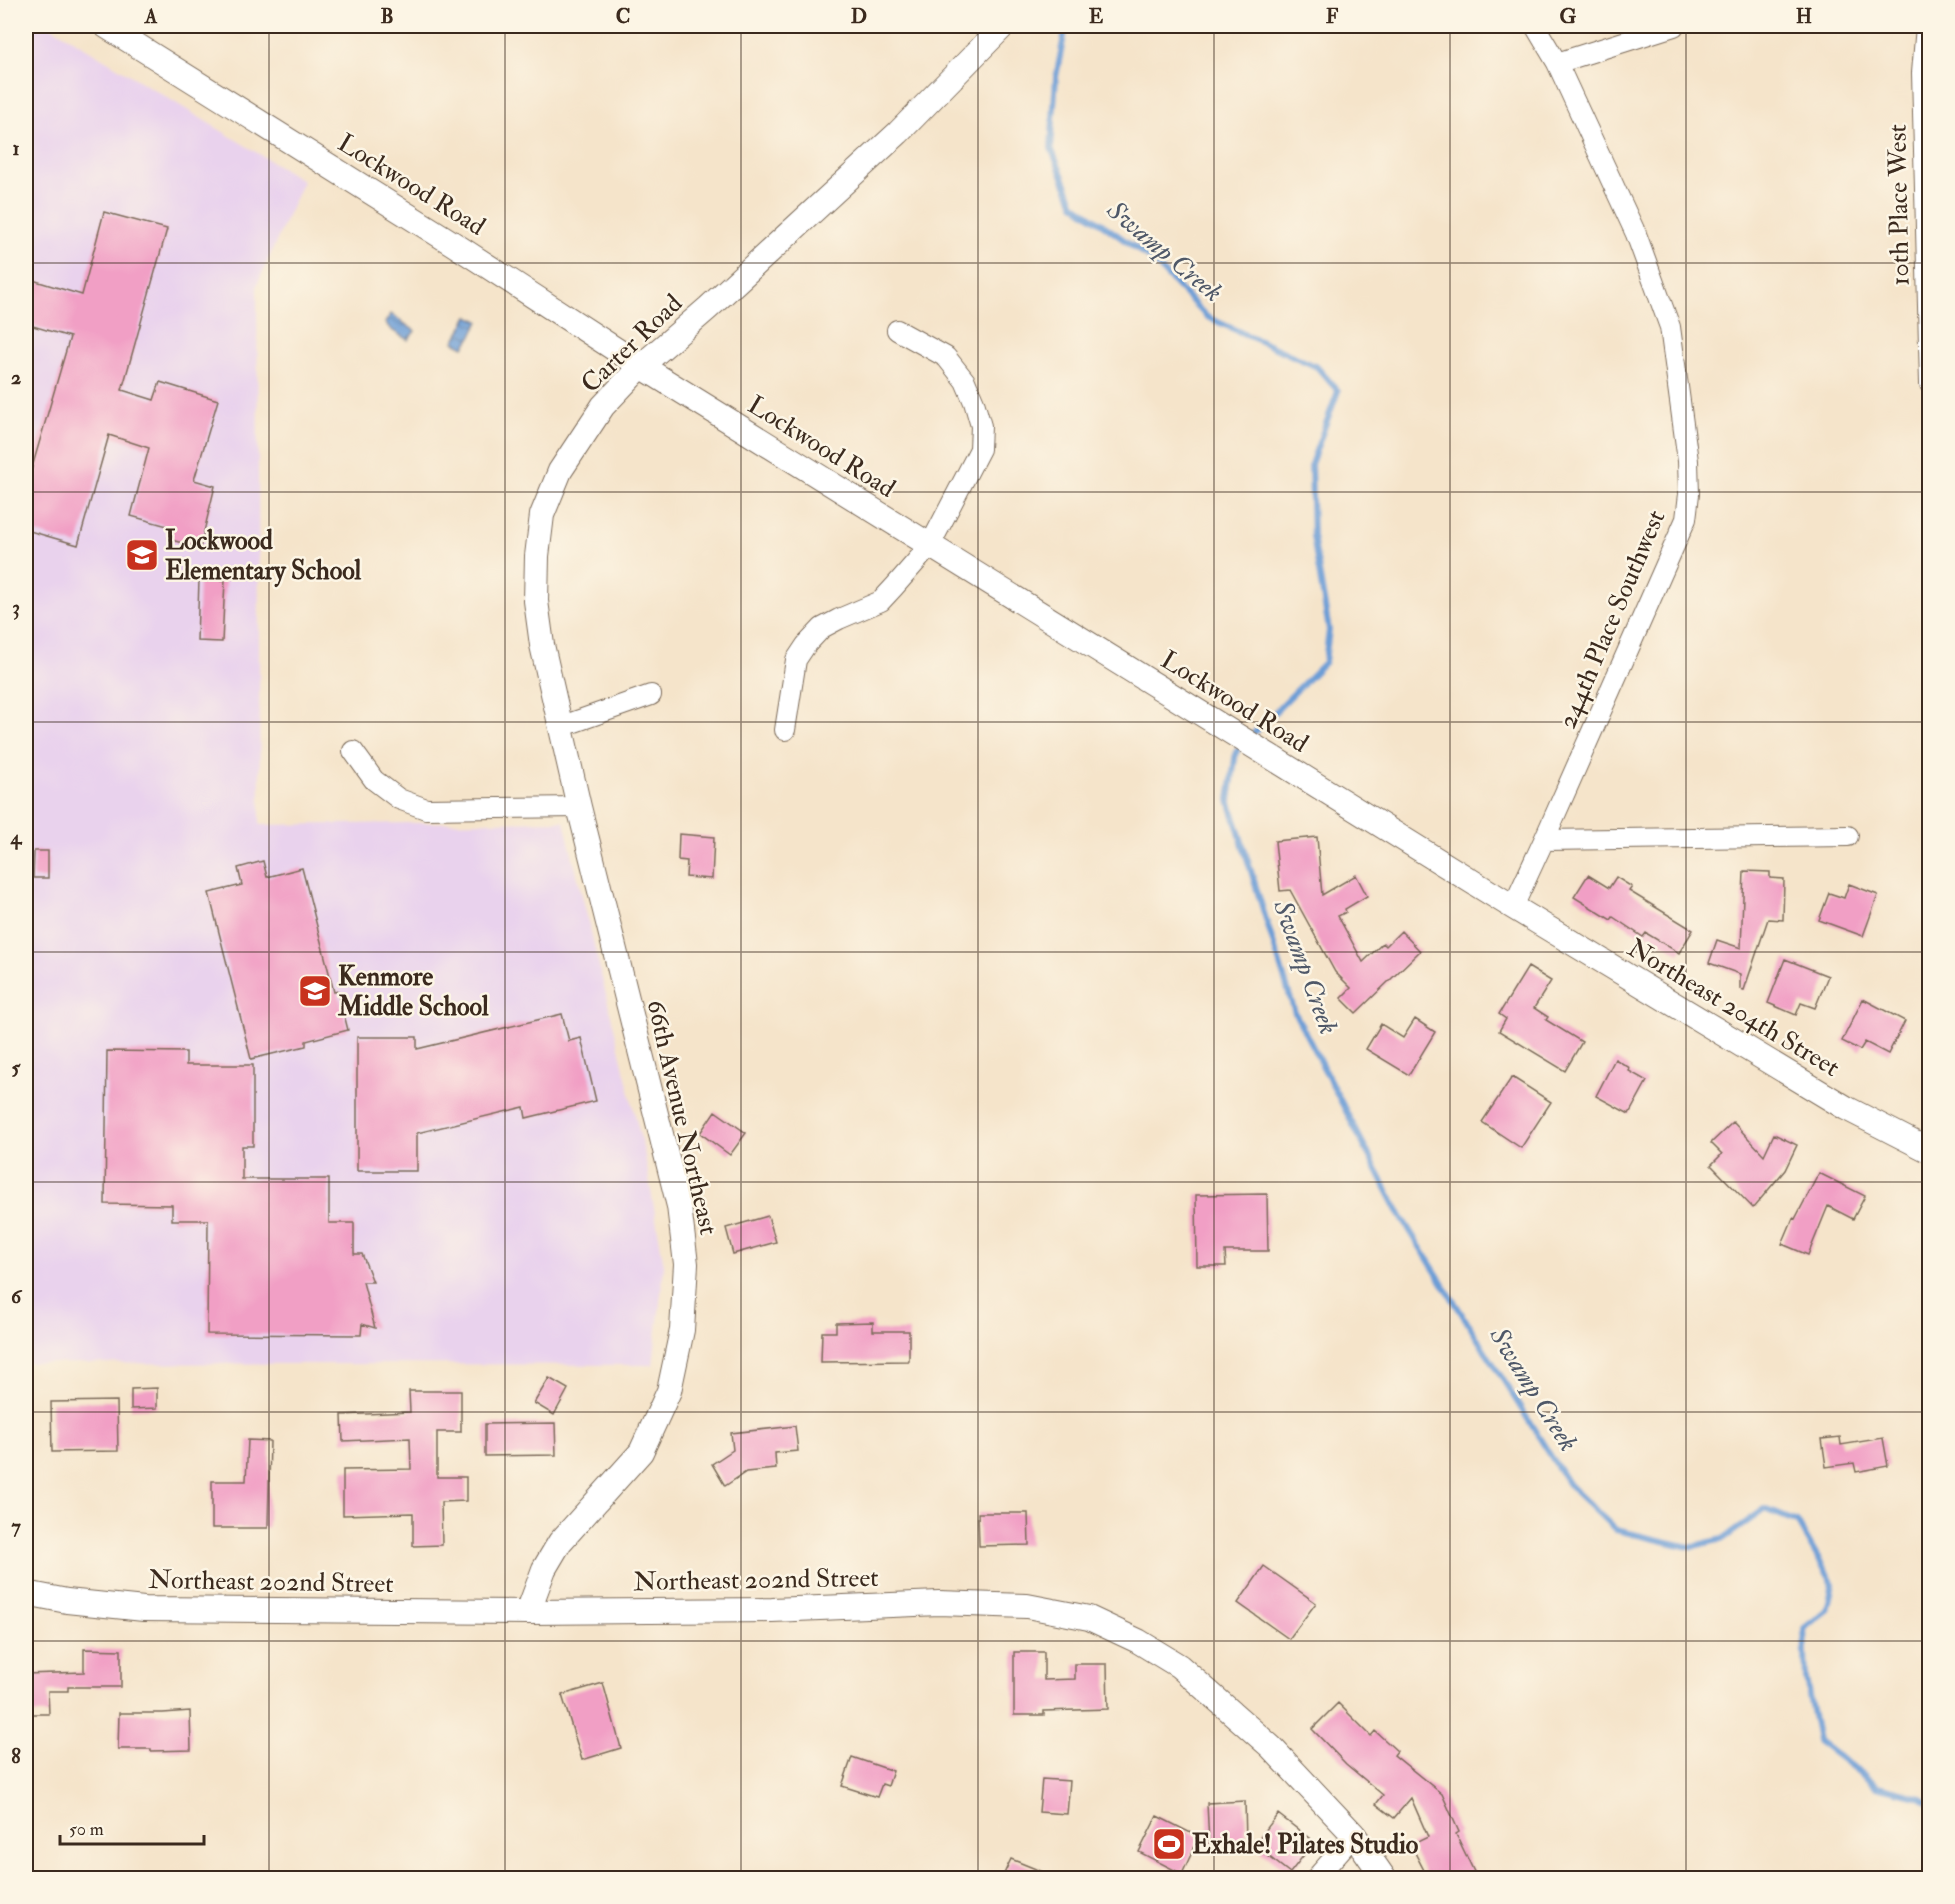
<svg xmlns="http://www.w3.org/2000/svg" width="1955" height="1904" viewBox="0 0 1955 1904" font-family="'IM FELL Double Pica',serif">
<defs>
<pattern id="water-waves" width="16" height="10" patternUnits="userSpaceOnUse" patternTransform="scale(1.5)"><rect width="16" height="10" fill="#6c9dd6"/><path d="M0 5q4-4 8 0t8 0" fill="none" stroke="#5a80ad"/></pattern>
</defs>
<rect width="100%" height="100%" fill="#fcf5e5"/>
<filter id="ink" filterUnits="userSpaceOnUse"><feTurbulence type="fractalNoise" baseFrequency=".0167" numOctaves="2"/><feDisplacementMap in="SourceGraphic" scale="12" xChannelSelector="R" yChannelSelector="G"/><feConvolveMatrix kernelMatrix="1 2 1 2 8 2 1 2 1" color-interpolation-filters="sRGB"/></filter>
<filter id="wash" filterUnits="userSpaceOnUse"><feTurbulence type="fractalNoise" baseFrequency=".008" numOctaves="4" result="noise"/><feDisplacementMap in="SourceGraphic" scale="24" xChannelSelector="R" yChannelSelector="G"/><feGaussianBlur stdDeviation="1.35" result="paint"/><feColorMatrix in="noise" values="0 0 0 0 0 0 0 0 0 0 0 0 0 0 0 0 0 1.4 0 .05"/><feComposite in="paint" operator="in"/></filter>
<g filter="url(#wash)">
<rect width="100%" height="100%" fill="#f5e4ca"/>
<!-- built -->
<path fill="#e9d2ed" d="M 26,26 L 50,26 L 303,181 L 257,285 L 260,825 L 564,821 L 645,1156 L 664,1266 L 653,1365 L 26,1363 Z"/>
<!-- water -->
<path fill="url(#water-waves)" stroke="#54647a" stroke-width="1.5" d="M 391,314 L 415,331 L 408,340 L 393,331 L 385,323 Z
M 468,316 L 479,321 L 473,334 L 464,347 L 454,342 Z"/>
<g fill="none" stroke-linecap="round" stroke-linejoin="round">
<!-- stream -->
<path stroke="#6c9dd6" stroke-width="6" d="M 1066,26 L 1056,77 L 1051,148 L 1074,204 L 1151,259 L 1207,317 L 1317,367 L 1338,391 L 1311,464 L 1313,536 L 1329,630 L 1325,662 L 1249,738
M 1242,745 L 1236,752 L 1229,800 L 1295,1013 L 1400,1215 L 1569,1485 L 1616,1530 L 1689,1547 L 1723,1539 L 1765,1509 L 1797,1522 L 1833,1584 L 1827,1610 L 1804,1628 L 1806,1679 L 1818,1741 L 1877,1786 L 1920,1797 L 1930,1804"/>
</g>
<g id="blocks">
<!-- building -->
<path fill="#f19fc5" d="M 104,212 L 167,229 L 122,390 L 154,400 L 160,382 L 218,400 L 194,480 L 215,486 L 200,548 L 168,539 L 171,527 L 131,516 L 149,448 L 109,435 L 78,545 L 26,530 L 26,488 L 70,337 L 26,324 L 26,278 L 82,295 Z
M 199,580 L 225,580 L 222,642 L 197,641 Z
M 679,834 L 714,837 L 712,879 L 686,877 L 687,861 L 678,860 Z
M 1317,837 L 1322,895 L 1356,875 L 1367,896 L 1345,909 L 1346,912 L 1338,916 L 1363,962 L 1383,943 L 1386,946 L 1401,931 L 1420,951 L 1356,1013 L 1341,998 L 1351,988 L 1335,972 L 1290,890 L 1280,891 L 1275,841 Z
M 34,851 L 48,851 L 48,878 L 33,878 Z
M 263,861 L 267,877 L 302,868 L 334,992 L 338,991 L 348,1030 L 306,1041 L 306,1046 L 251,1059 L 209,893 L 242,885 L 238,868 Z
M 1744,871 L 1770,872 L 1770,878 L 1784,879 L 1783,920 L 1768,919 L 1744,990 L 1740,989 L 1740,974 L 1709,963 L 1717,940 L 1741,948 Z
M 1588,875 L 1609,888 L 1616,877 L 1632,887 L 1629,891 L 1693,930 L 1679,953 L 1646,933 L 1643,937 L 1613,917 L 1611,920 L 1574,897 Z
M 1849,884 L 1878,895 L 1863,936 L 1819,920 L 1829,893 L 1844,898 Z
M 1785,959 L 1828,976 L 1815,1008 L 1801,1003 L 1796,1015 L 1768,1003 Z
M 1528,967 L 1551,981 L 1534,1008 L 1548,1017 L 1546,1020 L 1582,1042 L 1565,1071 L 1499,1031 L 1506,1019 L 1499,1014 Z
M 1863,999 L 1905,1021 L 1888,1054 L 1865,1042 L 1860,1050 L 1842,1041 Z
M 562,1014 L 569,1041 L 581,1038 L 596,1101 L 526,1118 L 524,1107 L 417,1133 L 417,1171 L 357,1171 L 357,1037 L 417,1037 L 417,1049 Z
M 1415,1019 L 1435,1032 L 1409,1075 L 1366,1049 L 1381,1024 L 1403,1038 Z
M 107,1051 L 186,1052 L 186,1065 L 253,1065 L 253,1146 L 242,1146 L 242,1179 L 329,1179 L 329,1223 L 354,1223 L 354,1254 L 362,1254 L 373,1282 L 363,1282 L 375,1328 L 362,1324 L 361,1335 L 207,1334 L 208,1220 L 172,1220 L 172,1205 L 105,1204 Z
M 1615,1059 L 1630,1068 L 1629,1071 L 1647,1081 L 1629,1114 L 1596,1096 Z
M 1512,1077 L 1551,1102 L 1521,1148 L 1482,1122 Z
M 715,1111 L 746,1133 L 730,1155 L 700,1133 Z
M 1733,1122 L 1764,1155 L 1774,1134 L 1797,1145 L 1785,1170 L 1753,1208 L 1711,1165 L 1722,1154 L 1711,1143 Z
M 1819,1173 L 1865,1196 L 1853,1219 L 1828,1206 L 1808,1255 L 1782,1244 L 1793,1218 L 1795,1219 Z
M 1267,1194 L 1268,1251 L 1225,1251 L 1226,1266 L 1197,1266 L 1196,1195 Z
M 768,1216 L 776,1242 L 733,1254 L 726,1228 Z
M 873,1322 L 873,1331 L 909,1331 L 909,1361 L 821,1362 L 822,1332 L 836,1332 L 836,1323 Z
M 549,1378 L 568,1389 L 554,1415 L 534,1403 Z
M 157,1388 L 157,1408 L 131,1409 L 131,1389 Z
M 409,1391 L 461,1391 L 461,1432 L 437,1432 L 437,1477 L 466,1477 L 466,1501 L 441,1502 L 442,1545 L 413,1546 L 413,1513 L 343,1515 L 343,1470 L 411,1469 L 410,1438 L 343,1441 L 342,1415 L 410,1412 Z
M 117,1401 L 118,1451 L 52,1452 L 51,1402 Z
M 555,1423 L 556,1455 L 485,1456 L 485,1424 Z
M 795,1426 L 798,1451 L 775,1453 L 776,1469 L 746,1472 L 725,1486 L 712,1464 L 733,1450 L 731,1433 Z
M 1840,1437 L 1841,1445 L 1883,1438 L 1888,1466 L 1856,1472 L 1854,1463 L 1826,1467 L 1822,1439 Z
M 248,1440 L 270,1441 L 268,1528 L 212,1528 L 212,1481 L 246,1481 Z
M 978,1513 L 1028,1513 L 1029,1545 L 979,1546 Z
M 1264,1566 L 1316,1603 L 1289,1639 L 1238,1603 Z
M 84,1649 L 121,1650 L 121,1687 L 68,1687 L 68,1691 L 48,1691 L 49,1714 L 26,1714 L 26,1674 L 84,1672 Z
M 1014,1652 L 1044,1652 L 1044,1680 L 1075,1679 L 1075,1664 L 1107,1664 L 1108,1709 L 1044,1711 L 1044,1715 L 1014,1715 Z
M 603,1683 L 621,1748 L 582,1760 L 562,1695 Z
M 1338,1703 L 1371,1736 L 1375,1731 L 1397,1751 L 1394,1755 L 1442,1794 L 1459,1832 L 1456,1834 L 1477,1878 L 1428,1878 L 1411,1845 L 1428,1837 L 1411,1798 L 1394,1818 L 1376,1804 L 1383,1795 L 1346,1764 L 1312,1729 Z
M 190,1711 L 191,1750 L 151,1751 L 151,1749 L 118,1749 L 119,1713 L 163,1713 Z
M 852,1757 L 893,1771 L 888,1786 L 882,1784 L 877,1797 L 842,1786 Z
M 1042,1779 L 1070,1781 L 1067,1814 L 1039,1812 Z
M 1245,1801 L 1246,1842 L 1209,1843 L 1207,1803 Z
M 1278,1814 L 1314,1842 L 1290,1873 L 1254,1845 Z
M 1157,1816 L 1199,1837 L 1182,1874 L 1139,1852 Z
M 1011,1859 L 1058,1878 L 1002,1878 Z"/>
</g>
</g>
<g filter="url(#ink)">
<use href="#blocks" fill-opacity="0" stroke="#7c6b5a" stroke-width="1.5"/>
<g fill="none" stroke-linecap="round" stroke-linejoin="round">
<defs>
<path id="minor" d="M 1535,26 L 1557,63 L 1674,26
M 1926,26 L 1922,73 L 1930,384
M 560,727 L 651,695
M 785,730 L 796,660 L 806,645 L 822,628 L 839,619 L 881,601 L 894,587 L 929,547 L 980,449 L 981,426 L 974,402 L 965,381 L 946,357 L 897,330
M 353,751 L 374,780 L 399,799 L 426,809 L 579,807
M 1544,840 L 1848,836
M 1513,907 L 1544,840 L 1686,519 L 1689,494 L 1688,461 L 1670,327 L 1636,234 L 1557,63
M 1316,1878 L 1354,1835"/>
<path id="tertiary" d="M 106,26 L 452,243 L 641,366 L 1513,907 L 1846,1108 L 1930,1151
M 26,1593 L 67,1601 L 144,1609 L 528,1612 L 772,1610 L 939,1603 L 1027,1606 L 1089,1618 L 1138,1641 L 1179,1666 L 1271,1747 L 1354,1835 L 1384,1878
M 528,1612 L 544,1569 L 560,1542 L 641,1452 L 669,1391 L 682,1330 L 686,1264 L 679,1206 L 579,807 L 542,645 L 536,601 L 537,556 L 542,515 L 560,471 L 603,406 L 641,366 L 708,308 L 898,133 L 1003,26"/>
</defs>
<!-- minor casing -->
<use href="#minor" stroke="#7c6b5a" stroke-width="22"/>
<!-- tertiary casing -->
<use href="#tertiary" stroke="#7c6b5a" stroke-width="26"/>
<!-- minor -->
<use href="#minor" stroke="#fff" stroke-width="20"/>
<!-- tertiary -->
<use href="#tertiary" stroke="#fff" stroke-width="24"/>
</g>
</g>
<!-- grid -->
<path fill="none" stroke="#3b2a1e" stroke-width="1.5" stroke-opacity="0.55" d="M 269,26 L 269,1878M 505,26 L 505,1878M 741,26 L 741,1878M 978,26 L 978,1878M 1214,26 L 1214,1878M 1450,26 L 1450,1878M 1686,26 L 1686,1878M 26,263 L 1930,263M 26,492 L 1930,492M 26,722 L 1930,722M 26,952 L 1930,952M 26,1182 L 1930,1182M 26,1412 L 1930,1412M 26,1641 L 1930,1641"/>
<!-- icons -->
<defs>
<symbol id="school-square" viewBox="-11 -11 22 22"><rect x="-9" y="-9" width="18" height="18" rx="4" fill="#c8321e" stroke="#fcf5e5"/><path d="M0-5L7-2L0 1L-7-2ZM-4 1L0 2.5L4 1V4Q0 6-4 4Z" fill="#fff"/></symbol>
<symbol id="stadium-square" viewBox="-11 -11 22 22"><rect x="-9" y="-9" width="18" height="18" rx="4" fill="#c8321e" stroke="#fcf5e5"/><path d="M0-5a6.5 5 0 1 0 0 10a6.5 5 0 1 0 0-10ZM-3.5-1.8h7v3.6h-7Z" fill="#fff"/></symbol>
</defs>
<g fill-rule="evenodd">
<use href="#school-square" x="123" y="536" width="38" height="38"/>
<use href="#school-square" x="296" y="972" width="38" height="38"/>
<use href="#stadium-square" x="1150" y="1825" width="38" height="38"/>
</g>
<g text-anchor="middle" stroke-width="5" stroke-linejoin="round" paint-order="stroke">
<!-- street labels -->
<g font-size="26" fill="#3b2a1e" stroke="#fcf5e5">
<text transform="translate(412 184) rotate(32)" y="9">Lockwood Road</text>
<text transform="translate(1898 205) rotate(-91)" y="9">10th Place West</text>
<text transform="translate(631 343) rotate(-44)" y="9">Carter Road</text>
<text transform="translate(822 446) rotate(32)" y="9">Lockwood Road</text>
<text transform="translate(1611 619) rotate(-67)" y="9">244th Place Southwest</text>
<text transform="translate(1235 701) rotate(32)" y="9">Lockwood Road</text>
<text transform="translate(1734 1007) rotate(31)" y="9">Northeast 204th Street</text>
<text transform="translate(683 1117) rotate(77)" y="9">66th Avenue Northeast</text>
<text transform="translate(756 1579) rotate(-1)" y="9">Northeast 202nd Street</text>
<text transform="translate(271 1581) rotate(1)" y="9">Northeast 202nd Street</text>
</g>
<!-- poi labels -->
<g font-size="26" font-weight="bold" fill="#3b2a1e" stroke="#fcf5e5" text-anchor="start">
<text x="165" y="549">Lockwood<tspan x="165" dy="30">Elementary School</tspan></text>
<text x="338" y="985">Kenmore<tspan x="338" dy="30">Middle School</tspan></text>
<text x="1192" y="1853">Exhale! Pilates Studio</text>
</g>
<!-- water labels -->
<g font-size="27" font-style="italic" fill="#4f5868" stroke="#fcf5e5">
<text transform="translate(1165 251) rotate(40)" y="9">Swamp Creek</text>
<text transform="translate(1306 967) rotate(70)" y="9">Swamp Creek</text>
<text transform="translate(1534 1389) rotate(58)" y="9">Swamp Creek</text>
</g>
</g>
<!-- margin -->
<rect width="1955" height="1904" fill="none" stroke="#fcf5e5" stroke-width="66"/>
<!-- scale -->
<path d="M60 1835v9h144v-9" fill="none" stroke="#3b2a1e" stroke-width="3"/>
<text x="69" y="1835" font-size="18" fill="#3b2a1e" stroke="#fcf5e5" stroke-width="4.5" paint-order="stroke">50 m</text>
<rect x="33" y="33" width="1889" height="1838" fill="none" stroke="#3b2a1e" stroke-width="2"/>
<g font-size="20" text-anchor="middle" font-weight="bold" fill="#3b2a1e">
<text x="151" y="23">A</text>
<text x="387" y="23">B</text>
<text x="623" y="23">C</text>
<text x="859" y="23">D</text>
<text x="1096" y="23">E</text>
<text x="1332" y="23">F</text>
<text x="1568" y="23">G</text>
<text x="1804" y="23">H</text>
<text x="16" y="155">1</text>
<text x="16" y="384">2</text>
<text x="16" y="614">3</text>
<text x="16" y="844">4</text>
<text x="16" y="1074">5</text>
<text x="16" y="1303">6</text>
<text x="16" y="1533">7</text>
<text x="16" y="1763">8</text>
</g>
</svg>
